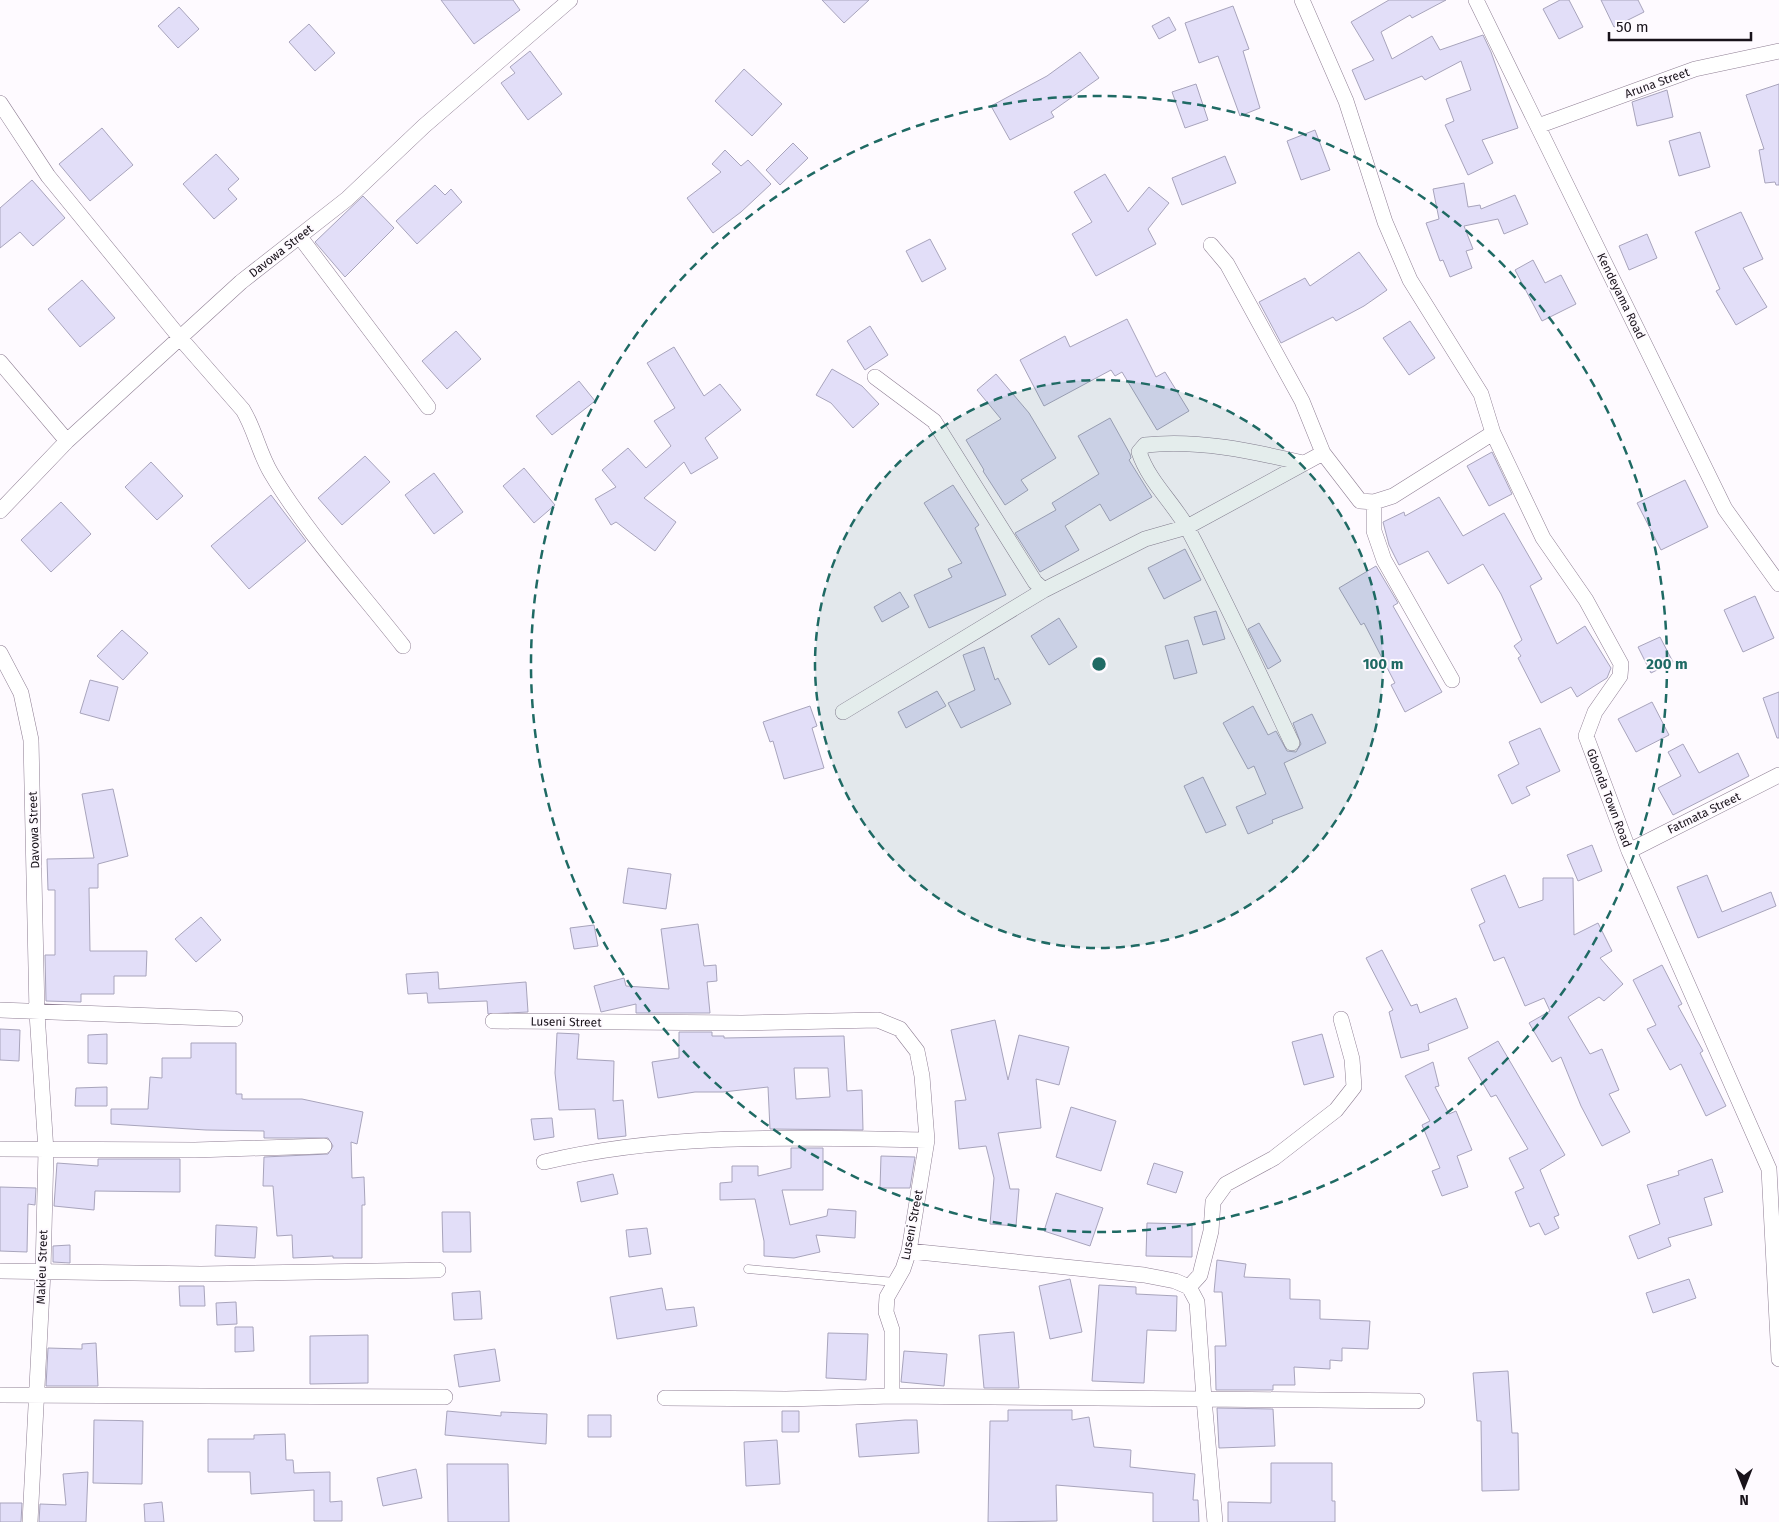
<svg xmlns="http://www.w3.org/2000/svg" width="1779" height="1522" viewBox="0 0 1779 1522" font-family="'Fira Sans',sans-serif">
<rect width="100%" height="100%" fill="#fefaff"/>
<!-- building -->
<path fill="#e2def8" stroke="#a8a4bc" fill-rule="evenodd" d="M 441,0 L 513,0 L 520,10 L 474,44 Z
M 822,0 L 869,0 L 844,23 Z
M 1389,0 L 1446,0 L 1412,18 L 1410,15 L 1381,32 L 1392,59 L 1432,36 L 1440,50 L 1483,35 L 1491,52 L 1518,128 L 1482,140 L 1493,163 L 1468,175 L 1445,125 L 1454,121 L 1446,99 L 1471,90 L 1461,61 L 1425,80 L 1422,76 L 1365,100 L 1352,70 L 1374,60 L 1351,22 Z
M 1560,0 L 1569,0 L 1583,27 L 1559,39 L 1543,9 Z
M 1601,0 L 1638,0 L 1644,12 L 1614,27 Z
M 1233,6 L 1249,49 L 1243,51 L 1260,108 L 1240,116 L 1218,56 L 1199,63 L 1185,23 Z
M 179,7 L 199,29 L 178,48 L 158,26 Z
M 1169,17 L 1176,30 L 1159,39 L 1152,26 Z
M 309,24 L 335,53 L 315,71 L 289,42 Z
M 530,51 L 562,94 L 528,120 L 501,83 L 515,73 L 510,67 Z
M 1080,52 L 1099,78 L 1051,112 L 1054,117 L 1010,140 L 991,106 L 1047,76 Z
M 744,69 L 782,104 L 752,136 L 715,101 Z
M 1196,84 L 1208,120 L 1185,128 L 1172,92 Z
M 1779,84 L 1779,185 L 1776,185 L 1775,182 L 1765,183 L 1759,150 L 1764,149 L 1746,95 Z
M 1667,90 L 1673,117 L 1637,126 L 1632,102 Z
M 102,128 L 133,165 L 90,201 L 59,164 Z
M 1315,130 L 1330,170 L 1301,180 L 1287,141 Z
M 1700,132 L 1710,167 L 1679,176 L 1669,141 Z
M 793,143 L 808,158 L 780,185 L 766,170 Z
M 725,150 L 741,166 L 748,160 L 771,184 L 741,212 L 713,233 L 687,198 L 721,172 L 712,164 Z
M 216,154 L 239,179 L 228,189 L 237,199 L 214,219 L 183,184 Z
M 1225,156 L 1236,183 L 1182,205 L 1172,178 Z
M 1105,174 L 1128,212 L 1149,187 L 1169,203 L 1148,229 L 1156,244 L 1096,276 L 1072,234 L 1092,222 L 1074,192 Z
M 32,180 L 65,218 L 33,246 L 20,232 L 0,248 L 0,208 Z
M 1464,183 L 1468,207 L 1480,205 L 1481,209 L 1515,195 L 1528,224 L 1504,234 L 1498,219 L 1464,226 L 1473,249 L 1466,251 L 1472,268 L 1450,277 L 1443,260 L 1440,261 L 1426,223 L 1439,219 L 1433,189 Z
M 435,185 L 445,195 L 451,189 L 462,202 L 417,244 L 396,221 Z
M 363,196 L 394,228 L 345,277 L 315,242 Z
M 1741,212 L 1763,259 L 1743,268 L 1767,307 L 1736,325 L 1716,291 L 1720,289 L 1695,232 Z
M 1647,234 L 1657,258 L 1629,270 L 1619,246 Z
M 930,239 L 946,269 L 922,282 L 906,251 Z
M 1359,252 L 1387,290 L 1364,306 L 1336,321 L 1333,317 L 1281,343 L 1259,302 L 1305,278 L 1310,286 Z
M 1533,260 L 1545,283 L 1561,275 L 1576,304 L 1542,321 L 1515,270 Z
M 82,280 L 115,318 L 80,347 L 48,309 Z
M 1127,319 L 1156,377 L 1165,372 L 1189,411 L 1157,430 L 1122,372 L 1115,376 L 1111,370 L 1044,406 L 1020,360 L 1065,336 L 1070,347 Z
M 1410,321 L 1435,358 L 1409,375 L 1383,338 Z
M 870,326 L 888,355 L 865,370 L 847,341 Z
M 456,331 L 481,359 L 447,389 L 422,361 Z
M 674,347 L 704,396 L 720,384 L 741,410 L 705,438 L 718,458 L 691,474 L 684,462 L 644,498 L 676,522 L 655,551 L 616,522 L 611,525 L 595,499 L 616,487 L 602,470 L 628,448 L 646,468 L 671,446 L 654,421 L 675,408 L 647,363 Z
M 832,369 L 862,386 L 879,404 L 853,428 L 831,403 L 816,395 Z
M 996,374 L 1029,413 L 1056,458 L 1021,480 L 1028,490 L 1005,505 L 983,471 L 984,470 L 966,440 L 1001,419 L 977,390 Z
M 579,381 L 595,401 L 552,435 L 536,416 Z
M 1110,418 L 1130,454 L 1131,458 L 1129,460 L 1152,497 L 1110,521 L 1100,504 L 1065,526 L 1079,550 L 1040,572 L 1015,533 L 1056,510 L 1052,503 L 1099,474 L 1078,436 Z
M 1492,452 L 1512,494 L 1489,506 L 1467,466 Z
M 365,456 L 390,482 L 342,525 L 318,498 Z
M 151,462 L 183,496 L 157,520 L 125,487 Z
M 524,468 L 555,505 L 534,523 L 503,486 Z
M 434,473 L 463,512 L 434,534 L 405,495 Z
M 1685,480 L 1708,527 L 1661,550 L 1637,503 Z
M 953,485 L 979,525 L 975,528 L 1006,595 L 929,628 L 914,595 L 952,577 L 948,569 L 962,563 L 924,503 Z
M 271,495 L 306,541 L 249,589 L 211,546 Z
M 1439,497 L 1463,536 L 1504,513 L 1542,579 L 1530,586 L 1557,644 L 1585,626 L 1611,668 L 1607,678 L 1577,697 L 1571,687 L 1541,703 L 1518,658 L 1521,656 L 1514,646 L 1522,640 L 1501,594 L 1483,564 L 1448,584 L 1428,551 L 1399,565 L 1389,545 L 1383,522 L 1404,512 L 1405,516 Z
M 61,502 L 91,534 L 51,572 L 21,540 Z
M 1185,549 L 1201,580 L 1164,599 L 1148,568 Z
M 1376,566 L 1398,603 L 1393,606 L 1442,692 L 1405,712 L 1391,685 L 1395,683 L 1364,623 L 1361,625 L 1339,588 Z
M 900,592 L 909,607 L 882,622 L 874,607 Z
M 1755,596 L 1774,638 L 1743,652 L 1724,610 Z
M 1216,611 L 1225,639 L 1203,645 L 1194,617 Z
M 1059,618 L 1077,647 L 1049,665 L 1031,636 Z
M 1259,623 L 1281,661 L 1268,669 L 1248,629 Z
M 122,630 L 148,653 L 123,680 L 97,656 Z
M 1660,637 L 1673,662 L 1651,673 L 1638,647 Z
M 1188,640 L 1197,673 L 1174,679 L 1165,646 Z
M 984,647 L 995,680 L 998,678 L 1011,704 L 961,728 L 948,703 L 975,690 L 963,655 Z
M 90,680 L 118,687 L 109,721 L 80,713 Z
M 937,691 L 946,706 L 906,728 L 898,712 Z
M 1779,692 L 1779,738 L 1777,738 L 1763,698 Z
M 1652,702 L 1669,735 L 1636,752 L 1618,719 Z
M 810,706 L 817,726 L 812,728 L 824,768 L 784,779 L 773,741 L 770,742 L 763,722 Z
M 1253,706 L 1268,735 L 1276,731 L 1287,751 L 1296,752 L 1301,744 L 1293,723 L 1312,714 L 1326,743 L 1284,763 L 1303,808 L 1272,820 L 1273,823 L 1248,834 L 1236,807 L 1266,794 L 1254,766 L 1248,769 L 1223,723 Z
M 1540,728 L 1560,771 L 1526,787 L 1530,795 L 1512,804 L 1498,775 L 1519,764 L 1509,742 Z
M 1683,744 L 1699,773 L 1738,753 L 1749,776 L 1673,815 L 1658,788 L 1681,776 L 1668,752 Z
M 1203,777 L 1226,825 L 1206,833 L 1184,786 Z
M 113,789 L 128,856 L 98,864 L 98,888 L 89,888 L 90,951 L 147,951 L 146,976 L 114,976 L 114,994 L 81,994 L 81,1002 L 46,1001 L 45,955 L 55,955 L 55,890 L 48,890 L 47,859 L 94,858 L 82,794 Z
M 1592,845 L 1602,871 L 1578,881 L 1567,855 Z
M 628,868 L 671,874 L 666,909 L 623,903 Z
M 1505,875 L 1519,908 L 1543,900 L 1543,878 L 1573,878 L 1574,935 L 1598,923 L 1612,951 L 1600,958 L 1623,984 L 1604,1001 L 1599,997 L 1568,1017 L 1590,1054 L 1602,1049 L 1619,1090 L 1609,1094 L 1630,1132 L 1602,1146 L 1581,1106 L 1561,1057 L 1552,1062 L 1529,1023 L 1550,1011 L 1544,998 L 1525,1006 L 1504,957 L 1494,961 L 1479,925 L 1485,922 L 1471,889 Z
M 1707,875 L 1722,912 L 1771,892 L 1776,906 L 1698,938 L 1677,887 Z
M 201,917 L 221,940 L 196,962 L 175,939 Z
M 698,924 L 704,966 L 716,965 L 717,981 L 707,982 L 710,1013 L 636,1013 L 636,1004 L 601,1012 L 594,986 L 624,978 L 626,986 L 669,989 L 661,929 Z
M 594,925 L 598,946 L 574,949 L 570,928 Z
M 1382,950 L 1411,1006 L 1417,1004 L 1420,1013 L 1456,998 L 1468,1028 L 1428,1044 L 1429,1050 L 1401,1058 L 1389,1012 L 1393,1010 L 1366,958 Z
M 1662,965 L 1682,1004 L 1678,1006 L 1703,1051 L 1700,1053 L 1726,1106 L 1706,1116 L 1681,1064 L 1670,1070 L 1647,1029 L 1656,1025 L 1633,980 Z
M 438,972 L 439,989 L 526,982 L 528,1012 L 488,1014 L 487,1001 L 428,1003 L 427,993 L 408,994 L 406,974 Z
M 995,1020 L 1008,1080 L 1019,1035 L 1069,1047 L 1059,1085 L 1036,1079 L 1041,1128 L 998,1133 L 1010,1189 L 1019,1189 L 1016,1226 L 990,1224 L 994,1178 L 986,1146 L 959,1149 L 955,1101 L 966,1100 L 951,1030 Z
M 0,1029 L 20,1030 L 19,1061 L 0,1060 Z
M 679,1032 L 712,1032 L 712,1036 L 724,1036 L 724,1038 L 844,1036 L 847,1091 L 862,1090 L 863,1130 L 770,1129 L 768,1087 L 723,1092 L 695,1092 L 658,1098 L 652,1062 L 679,1058 ZM 794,1068 L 828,1068 L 830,1097 L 796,1099 Z
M 557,1033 L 579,1034 L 577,1059 L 614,1061 L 613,1101 L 623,1100 L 626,1136 L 598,1139 L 595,1109 L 559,1110 L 555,1073 Z
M 107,1034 L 107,1064 L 88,1063 L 88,1035 Z
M 1322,1034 L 1334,1077 L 1304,1085 L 1292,1042 Z
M 1498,1041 L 1565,1155 L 1540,1170 L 1559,1215 L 1554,1217 L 1559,1228 L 1545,1235 L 1539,1223 L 1530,1227 L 1515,1192 L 1524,1188 L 1509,1158 L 1528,1149 L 1496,1095 L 1491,1097 L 1468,1058 Z
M 191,1043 L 236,1043 L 236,1094 L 242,1094 L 242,1099 L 302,1099 L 363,1112 L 357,1144 L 351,1142 L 352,1178 L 364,1177 L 365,1205 L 362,1205 L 362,1258 L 333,1258 L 333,1256 L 293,1258 L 292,1235 L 277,1236 L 273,1186 L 263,1186 L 264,1157 L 328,1154 L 333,1146 L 328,1138 L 264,1138 L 264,1131 L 206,1130 L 111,1124 L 111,1109 L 148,1109 L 150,1077 L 162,1078 L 162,1058 L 191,1058 Z
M 1433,1062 L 1439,1086 L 1435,1087 L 1449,1114 L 1456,1111 L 1472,1150 L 1457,1156 L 1468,1187 L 1442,1196 L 1432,1171 L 1440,1168 L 1422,1125 L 1430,1121 L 1405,1076 Z
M 107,1087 L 107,1106 L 75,1106 L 76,1088 Z
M 1071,1107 L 1116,1121 L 1101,1171 L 1056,1157 Z
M 552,1118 L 554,1137 L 534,1140 L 531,1119 Z
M 791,1148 L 823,1148 L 823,1190 L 782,1190 L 790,1225 L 827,1216 L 828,1209 L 856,1211 L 855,1238 L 816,1235 L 820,1252 L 794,1258 L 764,1256 L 764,1241 L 755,1199 L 720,1200 L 720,1183 L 732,1182 L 732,1166 L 758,1166 L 758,1176 L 791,1168 Z
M 881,1156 L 915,1157 L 910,1188 L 880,1188 Z
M 98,1159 L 180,1159 L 180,1192 L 95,1191 L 94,1210 L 54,1206 L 57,1163 L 98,1166 Z
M 1712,1159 L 1723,1192 L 1704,1198 L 1712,1225 L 1668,1238 L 1671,1246 L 1638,1259 L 1629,1236 L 1660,1224 L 1647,1185 L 1679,1175 L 1678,1171 Z
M 1154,1163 L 1183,1172 L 1176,1193 L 1147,1184 Z
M 613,1174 L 618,1194 L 581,1202 L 577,1182 Z
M 0,1187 L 36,1188 L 35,1205 L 28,1204 L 27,1252 L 0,1251 Z
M 1056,1193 L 1103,1208 L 1090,1246 L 1044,1231 Z
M 442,1212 L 470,1212 L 471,1252 L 443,1252 Z
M 1147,1223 L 1192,1224 L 1192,1257 L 1146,1256 Z
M 216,1225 L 257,1227 L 255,1258 L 215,1256 Z
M 647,1228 L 651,1254 L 629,1257 L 626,1230 Z
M 70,1245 L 70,1263 L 53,1262 L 53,1246 Z
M 1217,1260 L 1246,1264 L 1244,1277 L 1290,1279 L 1290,1299 L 1320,1300 L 1320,1319 L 1370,1321 L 1368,1349 L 1342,1348 L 1342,1361 L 1330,1360 L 1330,1369 L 1294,1367 L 1295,1385 L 1273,1385 L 1273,1390 L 1216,1390 L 1215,1346 L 1226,1346 L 1222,1292 L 1214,1292 Z
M 1070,1279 L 1082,1332 L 1050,1339 L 1039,1286 Z
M 1689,1279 L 1696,1298 L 1653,1313 L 1646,1293 Z
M 1099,1285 L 1136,1287 L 1136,1294 L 1177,1296 L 1176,1331 L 1147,1330 L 1144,1383 L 1092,1381 Z
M 179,1286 L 204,1286 L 205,1306 L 180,1306 Z
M 662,1288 L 666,1310 L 694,1307 L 697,1326 L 617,1339 L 610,1297 Z
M 480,1291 L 482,1319 L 454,1320 L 452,1293 Z
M 236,1302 L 237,1324 L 217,1325 L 216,1303 Z
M 235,1327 L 253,1327 L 254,1351 L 235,1352 Z
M 1014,1332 L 1019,1388 L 984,1388 L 979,1335 Z
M 828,1333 L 868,1334 L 866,1380 L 826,1378 Z
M 368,1335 L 368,1383 L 310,1384 L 310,1336 Z
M 96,1343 L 98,1386 L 46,1386 L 48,1348 L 82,1349 L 82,1344 Z
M 495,1349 L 500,1381 L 459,1387 L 454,1355 Z
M 904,1351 L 947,1354 L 944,1386 L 901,1382 Z
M 1508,1371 L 1512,1433 L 1518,1433 L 1519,1490 L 1482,1491 L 1481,1421 L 1477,1421 L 1473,1373 Z
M 1217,1408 L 1273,1409 L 1275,1446 L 1219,1448 Z
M 1008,1410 L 1072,1410 L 1072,1420 L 1089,1417 L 1094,1447 L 1131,1450 L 1130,1467 L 1195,1474 L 1193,1500 L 1198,1500 L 1199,1522 L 1153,1522 L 1153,1493 L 1056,1485 L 1057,1521 L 988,1522 L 990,1421 L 1008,1421 Z
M 447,1411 L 501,1416 L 501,1412 L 547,1414 L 546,1444 L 445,1435 Z
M 782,1411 L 799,1411 L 799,1432 L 782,1432 Z
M 588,1415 L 611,1415 L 611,1437 L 588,1437 Z
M 94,1420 L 143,1421 L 142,1484 L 93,1483 Z
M 905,1420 L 917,1420 L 919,1453 L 859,1457 L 856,1424 Z
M 285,1434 L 286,1460 L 293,1460 L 294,1473 L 330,1472 L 330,1502 L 342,1501 L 342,1521 L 314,1521 L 314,1490 L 251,1494 L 250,1472 L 208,1472 L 208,1439 L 254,1439 L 254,1435 Z
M 777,1440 L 780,1484 L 746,1486 L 744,1442 Z
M 1271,1463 L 1332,1463 L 1332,1501 L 1335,1501 L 1335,1522 L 1228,1522 L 1228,1502 L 1271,1503 Z
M 447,1464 L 508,1464 L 509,1522 L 448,1522 Z
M 416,1469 L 422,1498 L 383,1506 L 377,1478 Z
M 88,1472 L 86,1522 L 39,1522 L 40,1504 L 66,1505 L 63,1474 Z
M 162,1502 L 164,1522 L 145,1522 L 144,1504 Z
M 0,1503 L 22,1503 L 21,1522 L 0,1522 Z"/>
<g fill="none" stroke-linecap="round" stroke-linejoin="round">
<defs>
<path id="lane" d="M 748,1269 L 895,1282"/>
<path id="street" d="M 1302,0 L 1346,101 L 1385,222 L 1410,280 L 1481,394 L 1493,433
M 1476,0 L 1725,509 L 1779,584
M 0,103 L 48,176 L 181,339 L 243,410 C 255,430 259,453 271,473 C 306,532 360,591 403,646
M 1538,126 L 1695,69 L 1779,51
M 300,237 L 428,407
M 1211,245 L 1227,264 L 1302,401 L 1323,453 L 1360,501 L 1374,502 L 1393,496 L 1493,433 L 1543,538 L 1586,600 L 1621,664 L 1620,676 L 1595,712 L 1586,736 L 1629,851 L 1769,1169 L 1779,1359
M 0,362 L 67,441
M 875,377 L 934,421 L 1035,582 L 1044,590 L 1145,539 L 1187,527 L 1323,453
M 1374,502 L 1374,531 L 1384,560 L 1452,680
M 0,511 L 67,441 L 241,282 L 347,199 L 424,126 L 570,0
M 0,653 L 21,693 L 31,740 L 37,1013 L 46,1151 L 43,1271 L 30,1522
M 843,712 L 1044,590
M 1292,743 C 1258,671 1225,599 1188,529 C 1173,502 1149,482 1139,452 L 1145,445 C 1197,439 1252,451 1303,463
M 1629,851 L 1779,775
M 0,1010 L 235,1019
M 493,1021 L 742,1023 L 878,1020 L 900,1029 L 917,1051 L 922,1076 L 927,1140 L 909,1251 L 903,1269 L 887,1297 L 886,1312 L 892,1330 L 892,1396 L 1204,1399 L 1215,1522
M 0,1149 L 195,1150 L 324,1146
M 544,1162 C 669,1132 799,1138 927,1140
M 909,1251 L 1144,1275 L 1175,1281 L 1189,1287 L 1197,1302 L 1204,1399 L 1417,1401
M 0,1271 L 201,1274 L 438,1270
M 1189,1287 L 1200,1275 L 1211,1231 L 1213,1202 L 1226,1184 L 1274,1158 L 1336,1110 L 1354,1087 L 1352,1059 L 1341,1019
M 0,1395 L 445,1397
M 665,1398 L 786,1399 L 892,1396"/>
</defs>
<!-- lane casing -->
<use href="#lane" stroke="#8f7f94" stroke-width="9"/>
<!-- street casing -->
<use href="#street" stroke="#8f7f94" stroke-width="16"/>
<!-- lane -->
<use href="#lane" stroke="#fff" stroke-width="8"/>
<!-- street -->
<use href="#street" stroke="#fff" stroke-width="15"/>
</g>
<!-- distance rings -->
<circle cx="1099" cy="664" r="284" fill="#1f6a64" fill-opacity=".12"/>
<g fill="none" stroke="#1f6a64" stroke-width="2.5" stroke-dasharray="9 6">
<circle cx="1099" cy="664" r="284"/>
<circle cx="1099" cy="664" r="568"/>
</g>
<g text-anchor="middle" stroke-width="4" stroke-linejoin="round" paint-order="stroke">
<!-- street labels -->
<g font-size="12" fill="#18121a" stroke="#fefaff">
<text transform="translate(1657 83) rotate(-20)" y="4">Aruna Street</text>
<text transform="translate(281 251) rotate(-38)" y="4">Davowa Street</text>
<text transform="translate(1621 296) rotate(64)" y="4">Kendeyama Road</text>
<text transform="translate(1609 798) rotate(69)" y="4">Gbonda Town Road</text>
<text transform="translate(1704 813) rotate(-26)" y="4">Fatmata Street</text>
<text transform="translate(34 830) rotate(-92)" y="4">Davowa Street</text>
<text transform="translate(566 1022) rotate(1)" y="4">Luseni Street</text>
<text transform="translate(912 1225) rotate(-79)" y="4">Luseni Street</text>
<text transform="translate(42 1267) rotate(-88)" y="4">Makieu Street</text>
</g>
</g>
<circle cx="1099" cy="664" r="8" fill="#1f6a64" stroke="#fefaff" stroke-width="2.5"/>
<g font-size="15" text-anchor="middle" font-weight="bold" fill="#1f6a64" stroke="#fefaff" stroke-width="4" stroke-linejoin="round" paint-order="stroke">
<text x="1383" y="669">100 m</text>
<text x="1667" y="669">200 m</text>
</g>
<!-- north arrow -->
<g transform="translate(1744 1487) rotate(180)" stroke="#fefaff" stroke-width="4" paint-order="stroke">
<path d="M0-4L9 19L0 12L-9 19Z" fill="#18121a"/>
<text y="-8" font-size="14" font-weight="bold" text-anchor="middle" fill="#18121a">N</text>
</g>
<!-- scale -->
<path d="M1609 32v8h142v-8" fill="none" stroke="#18121a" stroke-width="2.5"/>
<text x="1616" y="32" font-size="15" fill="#18121a" stroke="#fefaff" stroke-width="4" paint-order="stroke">50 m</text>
</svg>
